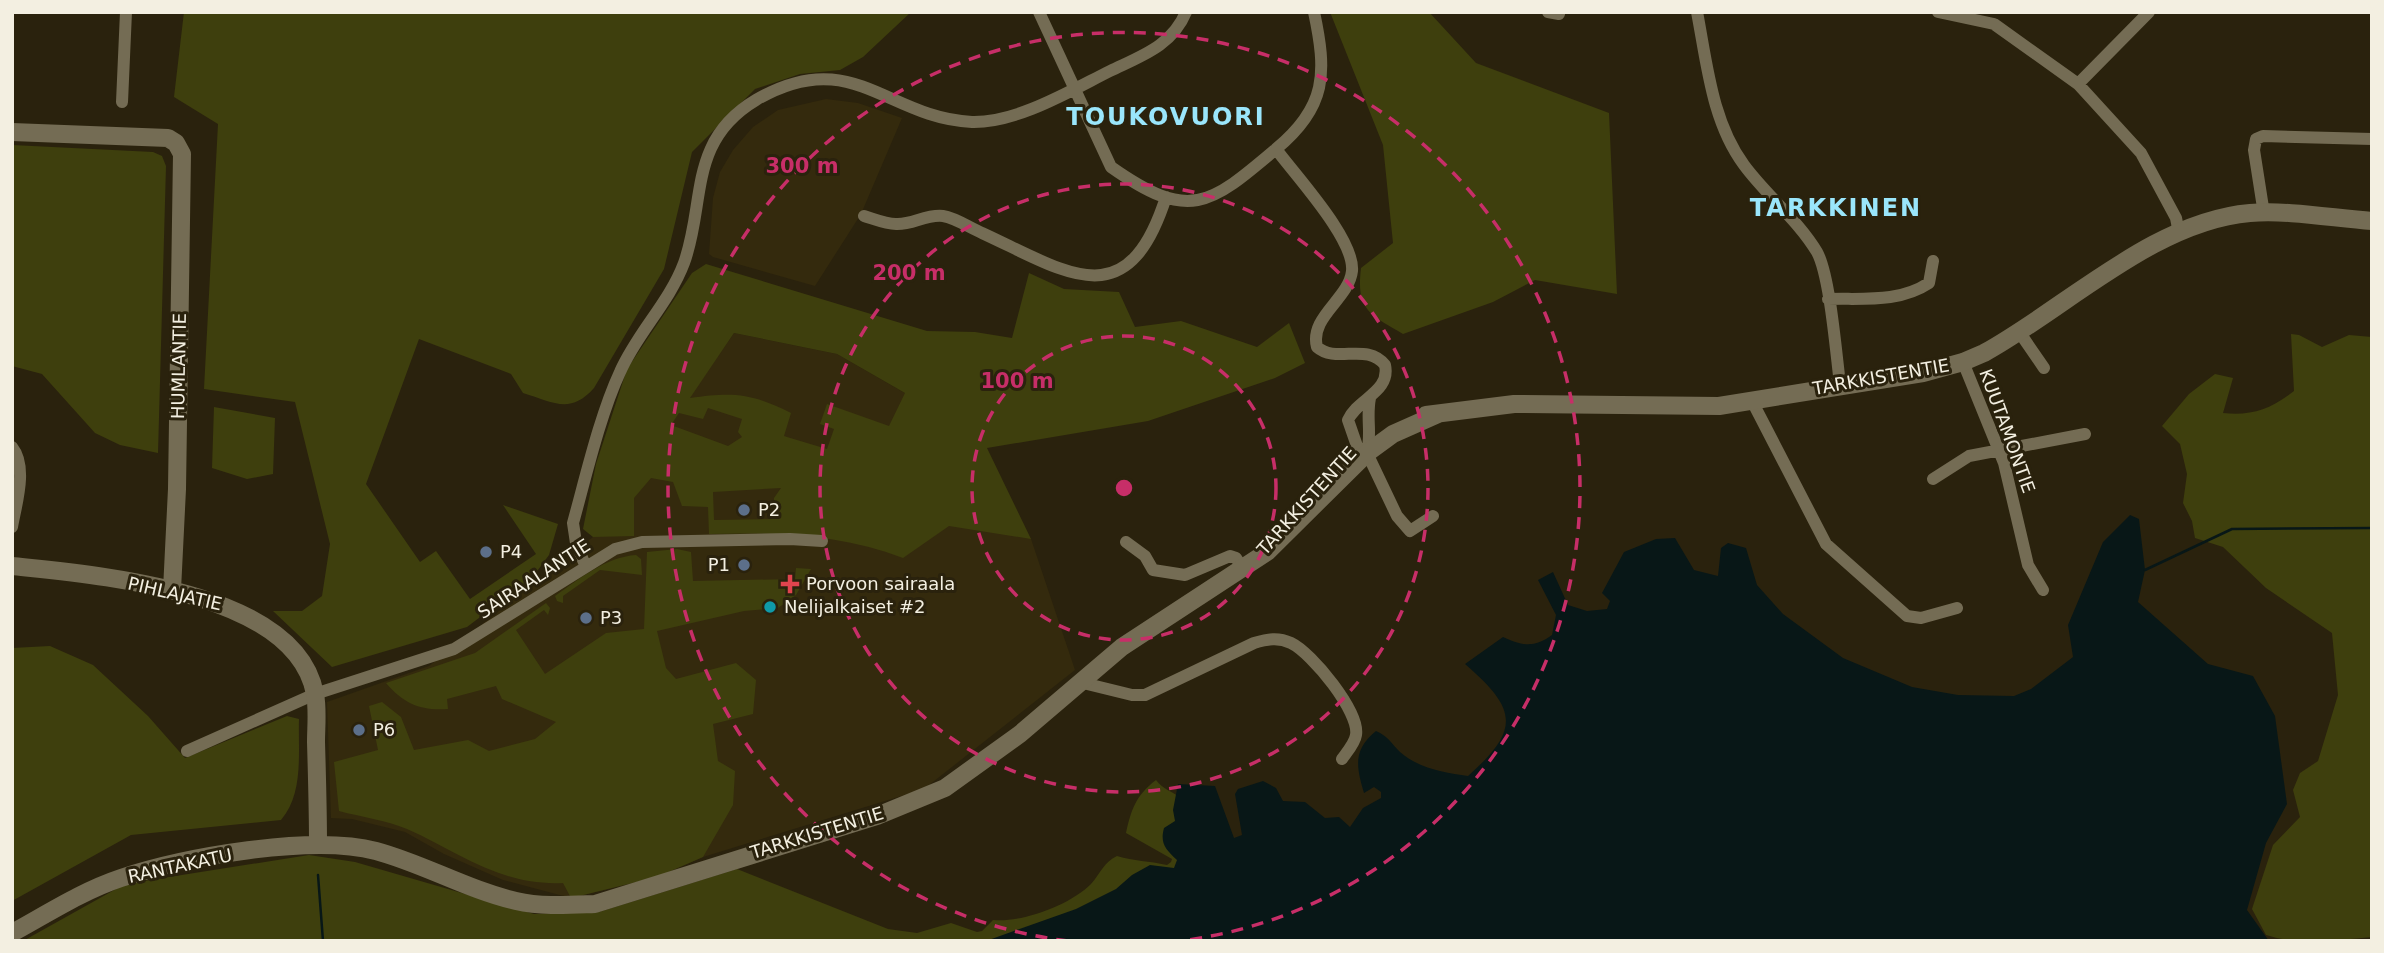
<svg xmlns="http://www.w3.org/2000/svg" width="2384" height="953" viewBox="0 0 2384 953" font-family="'DejaVu Sans',sans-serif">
<rect width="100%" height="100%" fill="#2a220d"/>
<!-- built -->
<path fill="#342a0d" d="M 826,99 L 858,103 L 902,118 L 861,214 L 815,286 L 713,257 L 709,254 L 713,198 L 720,172 L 733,150 L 753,127 L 778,110 Z
M 734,333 L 837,354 L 905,393 L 1031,539 L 1075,670 L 924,789 L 703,857 L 657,877 L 571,898 L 503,880 L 444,854 L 405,832 L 352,819 L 331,818 L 327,702 L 429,666 L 593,537 Z"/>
<!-- green -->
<path fill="#3e3f0d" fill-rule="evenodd" d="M 184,12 L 911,12 L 863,57 L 840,70 L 800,74 L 755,89 L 692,152 L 664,269 L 594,388 C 570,415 553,402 523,393 L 511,374 L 419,339 L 366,484 L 420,562 L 436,551 L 470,599 L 536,554 L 503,505 L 558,524 L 549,555 L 532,578 L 467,627 L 332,667 L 273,611 L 302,611 L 322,596 L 330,544 L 295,402 L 204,389 L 218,124 L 174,97 Z
M 1330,12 L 1429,12 L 1476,63 L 1609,113 L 1617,294 L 1535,280 L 1493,302 L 1403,334 C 1369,314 1356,310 1361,268 L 1393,243 L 1383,145 Z
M 12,145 L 153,152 L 162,156 L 166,166 L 158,453 L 120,445 L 95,433 L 42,374 L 12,366 Z
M 706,264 L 927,331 L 975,332 L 1012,338 L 1029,273 L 1064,289 L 1119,292 L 1135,327 L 1181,321 L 1257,347 L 1289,323 L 1305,363 L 1275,378 L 1148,421 L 987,448 L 1031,539 L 949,526 L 903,558 C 839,534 776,532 709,534 L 708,507 L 682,506 L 673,482 L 651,478 L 634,498 L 634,536 L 593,537 L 583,529 L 596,464 L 627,369 L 692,273 ZM 734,333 L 837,354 L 905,393 L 889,426 L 827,404 L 820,424 L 834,429 L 827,449 L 787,437 L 784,436 L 791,413 C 751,393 733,392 690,398 ZM 708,408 L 742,419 L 738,432 L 742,437 L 728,446 L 671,425 L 679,413 L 703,419 ZM 781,488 L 774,498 L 774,519 L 714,520 L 713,492 Z
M 2291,334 L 2299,335 L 2322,347 L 2349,335 L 2372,337 L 2372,937 C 2337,940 2300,946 2266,935 L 2252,909 L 2273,845 L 2300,817 L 2293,790 L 2300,773 L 2318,761 L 2338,695 L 2332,633 L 2266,588 L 2223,547 L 2195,538 L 2192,521 L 2183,503 L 2187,474 L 2180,444 L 2162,426 L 2189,394 L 2215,374 L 2233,378 L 2223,413 C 2252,416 2271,409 2294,391 Z
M 214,407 L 275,418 L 273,474 L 247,479 L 212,468 Z
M 677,549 L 691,552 L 693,581 L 795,579 L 796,568 L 811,569 L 796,595 L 778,608 L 744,611 L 657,631 L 666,668 L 676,679 L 736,663 L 756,680 L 753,714 L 713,724 L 718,761 L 735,771 L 733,805 L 703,857 L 657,877 L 571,898 L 563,883 C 500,886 461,853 407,829 C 386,820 361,817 339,811 L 334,762 L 378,750 L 369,706 L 382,702 L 401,717 L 414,750 L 468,740 L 489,751 L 535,739 L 556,722 L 502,699 L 496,686 L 447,699 L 448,709 C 421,711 404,704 386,683 L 475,653 L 546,603 L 550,608 L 548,615 L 544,610 L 516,630 L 545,674 L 606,633 L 644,629 L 647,552 Z
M 636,555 L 641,559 L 642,575 L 600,570 L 563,596 L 563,603 L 557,601 L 555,596 C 579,579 606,557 636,555 Z
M 50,646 L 93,665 L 148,716 L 185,758 L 287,716 L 299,719 C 298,753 304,793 281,820 L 131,835 L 12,901 L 12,648 Z
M 1156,780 C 1163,790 1173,791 1183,800 L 1175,941 L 23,941 L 125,884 L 309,855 L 355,862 L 534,914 L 599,912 L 737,869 L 888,929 L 917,933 L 951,923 L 977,932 L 982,931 L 993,920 C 1022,923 1070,905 1091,884 C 1100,874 1104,862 1117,856 C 1134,861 1149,861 1167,865 L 1171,862 L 1172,859 L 1126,833 C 1131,810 1136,795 1156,780 Z"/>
<!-- water -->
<path fill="#081717" d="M 2130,515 L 2139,519 L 2145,570 L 2138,602 L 2208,664 L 2253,676 L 2275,716 L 2287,804 L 2266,843 L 2247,910 L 2269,941 L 986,941 L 1076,909 L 1116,889 L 1132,875 L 1150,865 L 1174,868 L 1177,860 C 1165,849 1160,843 1164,828 L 1175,821 L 1173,810 L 1178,784 L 1215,786 L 1234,838 L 1242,835 L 1235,794 L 1238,789 L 1263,781 L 1276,788 L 1283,801 L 1305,802 L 1325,818 L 1339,817 L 1350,827 L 1363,808 L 1381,798 L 1381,792 L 1374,787 L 1364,793 C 1356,766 1353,750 1376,731 C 1388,736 1391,743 1400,752 C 1418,768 1445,773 1468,776 C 1521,729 1517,709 1465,664 L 1503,637 C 1523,646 1534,648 1552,635 L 1556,615 L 1538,580 L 1553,572 L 1568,605 L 1587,611 L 1607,609 L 1610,601 L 1602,593 L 1624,552 L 1656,539 L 1675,538 L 1694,570 L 1718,576 L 1721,548 L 1728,543 L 1746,548 L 1757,585 L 1783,614 L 1843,658 L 1912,687 L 1958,695 L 2014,696 L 2031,689 L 2073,657 L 2068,625 L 2103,542 Z"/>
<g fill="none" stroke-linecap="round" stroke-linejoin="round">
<!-- stream -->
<path stroke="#081717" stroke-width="2.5" d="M 2145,570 L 2232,529 L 2372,528
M 318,875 L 323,941"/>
<!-- street -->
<path stroke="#746c54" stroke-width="12" d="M 1039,12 L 1111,167 C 1189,222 1209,206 1276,149
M 1314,12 C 1327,73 1327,107 1276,149 C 1295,175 1355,239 1352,271 C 1349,299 1309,317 1317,347 C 1336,364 1367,342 1385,365 C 1391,392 1357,399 1348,420 L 1357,446 L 1367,453
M 1548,12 L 1559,14
M 1697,12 C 1707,64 1712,122 1744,165 C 1766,195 1798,220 1817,252 C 1830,276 1836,353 1840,384
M 1938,12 L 1994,24 L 2078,84 L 2141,153 L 2176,218 L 2179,233
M 2078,84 L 2149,12
M 122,102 L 126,12
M 2264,214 L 2254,150 L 2256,139 L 2263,136 L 2372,139
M 864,216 C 874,219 886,224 896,224 C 912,225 926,214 943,216 C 956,218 970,228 982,233 C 1067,272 1127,319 1166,197
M 1828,299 C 1863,298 1899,303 1929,283 L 1933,261
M 2020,333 L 2044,368
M 1963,362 L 2004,463 L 2028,565 L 2043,590
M 1752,401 L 1826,544 L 1907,616 L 1921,618 L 1957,608
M 12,447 C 28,467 16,504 12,527
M 1367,453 L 1397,516 L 1410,531 L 1433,516
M 1367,453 C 1372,433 1366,418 1370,398
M 1933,479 L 1969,456 L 2085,434
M 1126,542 L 1145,556 L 1153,570 L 1185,575 L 1230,556 L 1236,558 L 1243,569
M 585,565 L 576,543 L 573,523 C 586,476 600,415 620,372 C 637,333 669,303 684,263 C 706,203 687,141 756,100 C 852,44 886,118 972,122 C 1017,123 1070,91 1110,71 C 1141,56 1172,46 1186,12
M 1079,682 L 1132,695 L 1145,695 L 1254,643 C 1268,639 1278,637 1291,643 C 1312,653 1360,712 1356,735 C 1355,743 1347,752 1342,759
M 187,751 L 315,694 L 454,649 L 615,549 L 642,542 L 790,539 L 822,541"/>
<!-- secondary -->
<path stroke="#746c54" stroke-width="18" d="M 12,132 L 168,138 L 176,143 L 182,154 L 177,489 L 172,590
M 1426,415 L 1514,404 L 1719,406 L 1923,373 L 1963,362 L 1984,353 C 2066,308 2154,221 2250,213 C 2289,210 2332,218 2372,221
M 12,566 C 96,575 296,590 315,694 C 318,709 316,727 316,742 C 317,776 318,810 318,844
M 12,933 C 47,914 82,891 121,878 C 184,857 312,834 376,851 C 424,864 468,890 516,901 C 542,907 569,905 595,904 L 877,816 L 945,788 L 1020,734 L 1122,647 L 1267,552 L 1367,453 L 1393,434 L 1438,414"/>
</g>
<!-- distance rings -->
<g fill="none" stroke="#c72e68" stroke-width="3.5" stroke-dasharray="12 9">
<circle cx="1124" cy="488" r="152"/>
<circle cx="1124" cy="488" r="304"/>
<path d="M1068 941A456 456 0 1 1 1180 941"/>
</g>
<!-- markers -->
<g fill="#5c6f8a" stroke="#2a220d" stroke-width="2.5">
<circle cx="744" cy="510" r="7"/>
<circle cx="486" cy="552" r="7"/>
<circle cx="744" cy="565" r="7"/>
<circle cx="586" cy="618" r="7"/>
<circle cx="359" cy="730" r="7"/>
</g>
<path fill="#e0444e" stroke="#2a220d" stroke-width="2.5" d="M786.5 573.5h7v7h7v7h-7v7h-7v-7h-7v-7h7z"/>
<circle fill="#0f9aa8" stroke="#2a220d" stroke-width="2.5" cx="770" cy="607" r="7"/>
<g text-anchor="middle" stroke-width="6" stroke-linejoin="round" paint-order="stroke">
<!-- street labels -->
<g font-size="18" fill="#f3efe1" stroke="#2a220d">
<text transform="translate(179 366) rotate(-89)" y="6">HUMLANTIE</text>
<text transform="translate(1881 377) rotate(-10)" y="6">TARKKISTENTIE</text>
<text transform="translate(2007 431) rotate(70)" y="6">KUUTAMONTIE</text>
<text transform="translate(1307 501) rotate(-48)" y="6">TARKKISTENTIE</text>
<text transform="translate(534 579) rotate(-33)" y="6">SAIRAALANTIE</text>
<text transform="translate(175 594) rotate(13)" y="6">PIHLAJATIE</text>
<text transform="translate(817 833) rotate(-17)" y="6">TARKKISTENTIE</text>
<text transform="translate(180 866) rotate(-12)" y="6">RANTAKATU</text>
</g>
<!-- poi labels -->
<g font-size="18" fill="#f3efe1" stroke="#2a220d" text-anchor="start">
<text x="758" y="516">P2</text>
<text x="500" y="558">P4</text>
<text x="730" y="571" text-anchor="end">P1</text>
<text x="806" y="590">Porvoon sairaala</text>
<text x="784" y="613">Nelijalkaiset #2</text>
<text x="600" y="624">P3</text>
<text x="373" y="736">P6</text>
</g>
<!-- district labels -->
<g font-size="24" font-weight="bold" letter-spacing="2" fill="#9ae6fb" stroke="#2a220d">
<text x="1166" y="125">TOUKOVUORI</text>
<text x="1836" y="216">TARKKINEN</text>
</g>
</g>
<circle cx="1124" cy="488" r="10" fill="#c72e68" stroke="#2a220d" stroke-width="3.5"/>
<g font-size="21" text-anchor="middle" font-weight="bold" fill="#c72e68" stroke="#2a220d" stroke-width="6" stroke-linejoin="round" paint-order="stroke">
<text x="802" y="173">300 m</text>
<text x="909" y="280">200 m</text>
<text x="1017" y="388">100 m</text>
</g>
<!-- border -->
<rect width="2384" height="953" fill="none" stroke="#f3efe1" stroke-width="28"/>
</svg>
